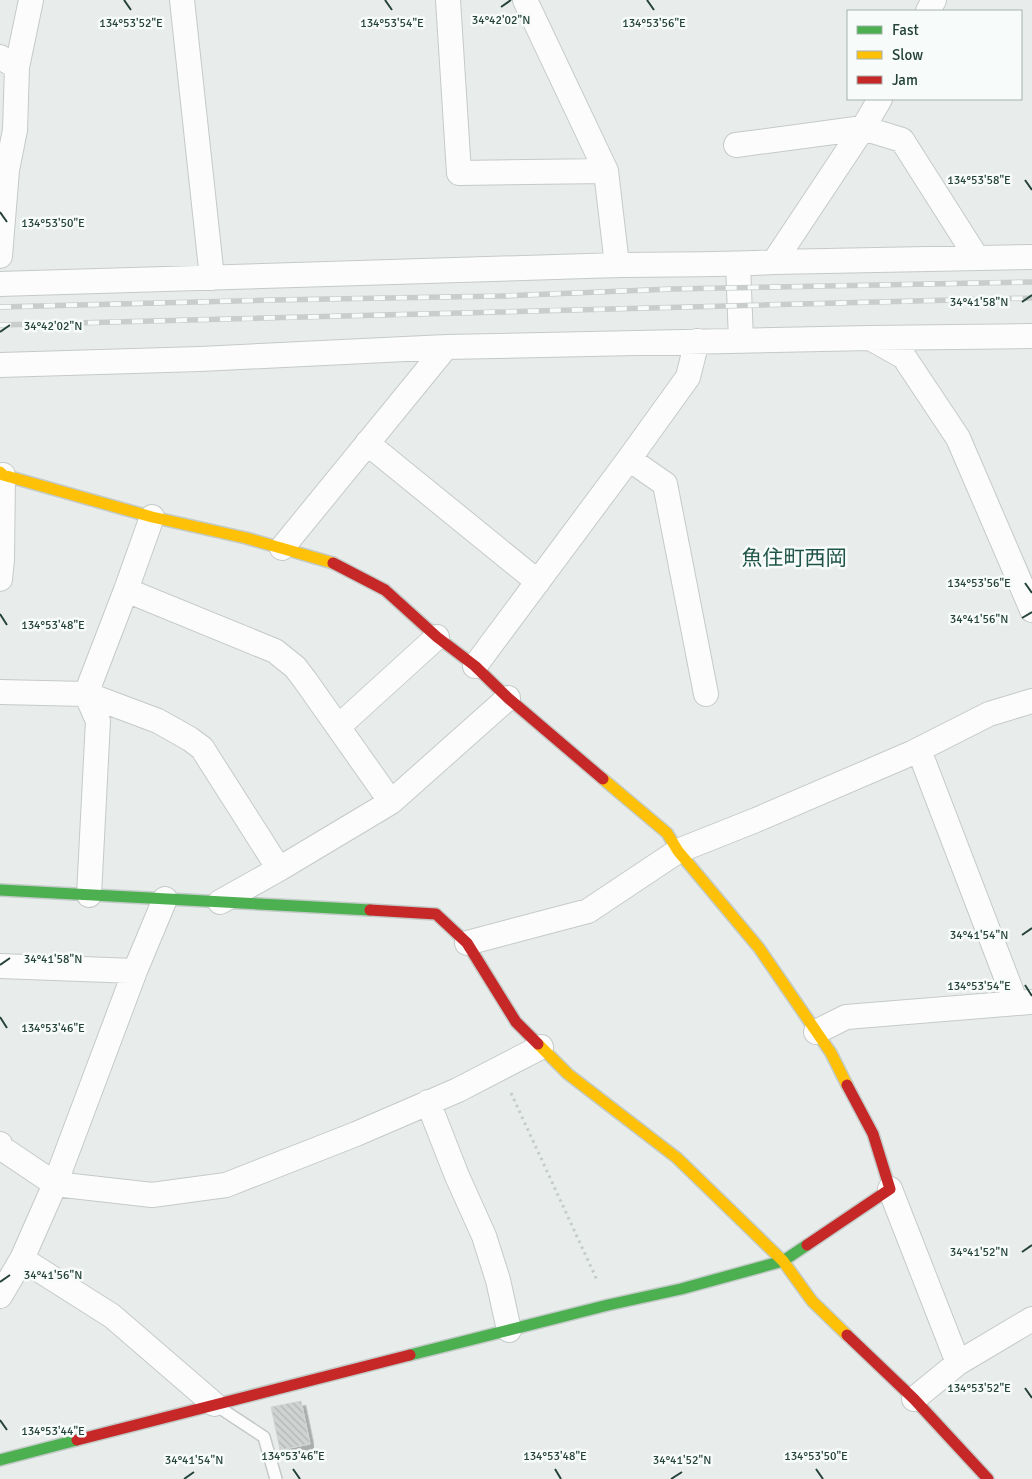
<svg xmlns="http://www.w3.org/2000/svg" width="1032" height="1479" viewBox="0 0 1032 1479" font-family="Signika,'Noto Sans JP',sans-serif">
<defs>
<pattern id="building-back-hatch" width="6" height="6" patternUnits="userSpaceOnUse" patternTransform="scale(1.25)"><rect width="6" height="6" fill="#cfd4d2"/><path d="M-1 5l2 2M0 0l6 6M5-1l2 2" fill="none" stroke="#b2b7b5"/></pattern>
<filter id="shadow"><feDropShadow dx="4.5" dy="4.5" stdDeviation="0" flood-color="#0004"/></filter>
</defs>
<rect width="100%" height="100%" fill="#e8edeb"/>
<!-- building -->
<path fill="url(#building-back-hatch)" stroke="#d1d6d4" filter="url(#shadow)" d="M 301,1401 L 310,1444 L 280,1450 L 271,1407 Z"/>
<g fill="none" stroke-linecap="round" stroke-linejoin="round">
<defs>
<path id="lane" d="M 217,1406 L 264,1437 L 276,1479"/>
<path id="street" d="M 182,0 L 212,278
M 448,0 L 459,173 L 606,171
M 525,0 L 606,171 L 617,265
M 928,11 L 934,0
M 0,57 L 17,67 L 15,130 L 7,170 L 0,256
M 17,67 L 31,0
M 736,145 L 863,128 L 902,140 L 977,258
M 774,262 L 863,128 L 880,99
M 738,264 L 741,340
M 0,284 C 196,279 392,273 587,266 C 650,263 712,266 774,262 L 1032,257
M 870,338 L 904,357 L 958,438 L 1032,610
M 0,365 L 200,359 L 446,347 L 870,338 L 1032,336
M 367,443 L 538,582
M 629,459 L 665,484 L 706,694
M 282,548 L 446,347
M 0,579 L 2,560 L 3,475
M 126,590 L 275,651 L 295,667 L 305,680 L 391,802
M 475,666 L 629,459 L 688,377 L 697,341
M 0,692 L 86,694 L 158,721 L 190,739 L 202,748 L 279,869
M 338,727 L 437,637
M 919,750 L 1016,1003
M 89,895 L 98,721 L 86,694 L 126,590 L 152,517
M 165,899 L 135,971 L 55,1184 L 152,1195 L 226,1185 L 356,1134 L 458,1090 L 541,1047
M 220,902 L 279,869 L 391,802 L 508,698
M 467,943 L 588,911 L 678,851 L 756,820 L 912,753 L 989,714 L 1032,701
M 0,966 L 135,971
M 816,1032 L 846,1017 L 1030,1002
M 428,1102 L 457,1176 L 484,1236 L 498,1280 L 509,1330
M 0,1144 L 0,1147 L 55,1184 L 22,1259 L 0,1296
M 890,1189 L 958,1363
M 22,1259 L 112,1316 L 214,1404
M 914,1399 L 958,1363 L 1032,1319"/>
<path id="fast" d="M 0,890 L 370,910
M 410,1355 L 608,1305 L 681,1289 L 783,1261 L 807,1245
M 0,1460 L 77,1440"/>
<path id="slow" d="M 0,472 L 3,475 L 152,517 L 246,538 L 333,563
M 603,779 L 667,833 L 678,851 L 759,948 L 831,1053 L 847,1085
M 538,1044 L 568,1074 L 677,1158 L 783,1261 L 812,1301 L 847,1335"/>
<path id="jam" d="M 333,563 L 385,590 L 437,637 L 475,666 L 508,698 L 603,779
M 370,910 L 436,914 L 467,943 L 516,1022 L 538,1044
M 807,1245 L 890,1189 L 873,1134 L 847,1085
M 847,1335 L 914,1399 L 988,1479
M 77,1440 L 410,1355"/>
</defs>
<!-- lane casing -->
<use href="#lane" stroke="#c5cac8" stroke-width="14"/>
<!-- street casing -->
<use href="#street" stroke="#c5cac8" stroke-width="26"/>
<!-- fast casing -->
<use href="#fast" stroke="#c3cbc8" stroke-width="14"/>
<!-- slow casing -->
<use href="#slow" stroke="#c3cbc8" stroke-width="14"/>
<!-- jam casing -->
<use href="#jam" stroke="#c3cbc8" stroke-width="14"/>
<!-- path -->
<path stroke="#c3ccca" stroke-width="3" stroke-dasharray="2.5 4" stroke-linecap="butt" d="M 511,1093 L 597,1280"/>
<!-- lane -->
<use href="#lane" stroke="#fcfcfc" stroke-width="11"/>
<!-- street -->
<use href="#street" stroke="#fcfcfc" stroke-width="24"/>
<!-- fast -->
<use href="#fast" stroke="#4caf50" stroke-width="11"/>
<!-- slow -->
<use href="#slow" stroke="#ffc107" stroke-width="11"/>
<!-- jam -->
<use href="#jam" stroke="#c62828" stroke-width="11"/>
<defs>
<path id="rail" d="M 0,307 L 273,300 L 501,296 L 672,289 L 1032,282
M 0,325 L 1032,298"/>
</defs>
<!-- rail casing -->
<use href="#rail" stroke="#c9cdcc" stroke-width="5.5"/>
<!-- rail -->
<use href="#rail" stroke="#f7fbf9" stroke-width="4" stroke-dasharray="11" stroke-linecap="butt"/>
</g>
<!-- ticks -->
<path fill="none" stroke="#24423a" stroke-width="2" d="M 124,0 L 131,10M 385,0 L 392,10M 647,0 L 654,10M 501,7 L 511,0M 1025,180 L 1032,190M 0,212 L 7,222M 1022,302 L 1032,295M 0,332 L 10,325M 1025,583 L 1032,593M 0,614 L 7,625M 1022,618 L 1032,612M 1022,935 L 1032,928M 0,965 L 10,958M 1025,985 L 1032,996M 0,1017 L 7,1028M 1022,1252 L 1032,1245M 0,1282 L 10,1275M 1025,1388 L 1032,1398M 0,1420 L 7,1430M 293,1469 L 300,1479M 555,1469 L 561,1479M 816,1469 L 823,1479M 184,1479 L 194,1472M 671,1479 L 682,1472"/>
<g text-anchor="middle" stroke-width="5" stroke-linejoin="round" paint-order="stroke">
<!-- quarter labels -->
<g font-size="21" fill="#1f5548" stroke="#f7fbf9">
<text x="794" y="565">魚住町西岡</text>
</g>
</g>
<g font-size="12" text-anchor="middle" fill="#24423a" stroke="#f7fbf9" stroke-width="5" stroke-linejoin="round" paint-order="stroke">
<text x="501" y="24">34°42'02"N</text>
<text x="131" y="27">134°53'52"E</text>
<text x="392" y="27">134°53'54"E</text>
<text x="654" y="27">134°53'56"E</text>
<text x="979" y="184">134°53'58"E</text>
<text x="53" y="227">134°53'50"E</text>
<text x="979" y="306">34°41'58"N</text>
<text x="53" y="330">34°42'02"N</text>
<text x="979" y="587">134°53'56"E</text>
<text x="979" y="623">34°41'56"N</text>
<text x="53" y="629">134°53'48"E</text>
<text x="979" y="939">34°41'54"N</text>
<text x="53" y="963">34°41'58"N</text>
<text x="979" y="990">134°53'54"E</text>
<text x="53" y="1032">134°53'46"E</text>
<text x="979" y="1256">34°41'52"N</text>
<text x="53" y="1279">34°41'56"N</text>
<text x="979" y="1392">134°53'52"E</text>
<text x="53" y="1435">134°53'44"E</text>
<text x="293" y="1460">134°53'46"E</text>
<text x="555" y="1460">134°53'48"E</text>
<text x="816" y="1460">134°53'50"E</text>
<text x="194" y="1464">34°41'54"N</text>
<text x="682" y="1464">34°41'52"N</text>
</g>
<!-- legend -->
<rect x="847" y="10" width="175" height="90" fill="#f7fbf9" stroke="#a3b1ad"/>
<rect x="857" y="26" width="25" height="8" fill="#4caf50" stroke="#a3b1ad"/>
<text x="892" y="35" font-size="15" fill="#24423a">Fast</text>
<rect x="857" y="51" width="25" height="8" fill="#ffc107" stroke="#a3b1ad"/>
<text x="892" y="60" font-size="15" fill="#24423a">Slow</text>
<rect x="857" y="76" width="25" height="8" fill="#c62828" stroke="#a3b1ad"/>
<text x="892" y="85" font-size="15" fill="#24423a">Jam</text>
</svg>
